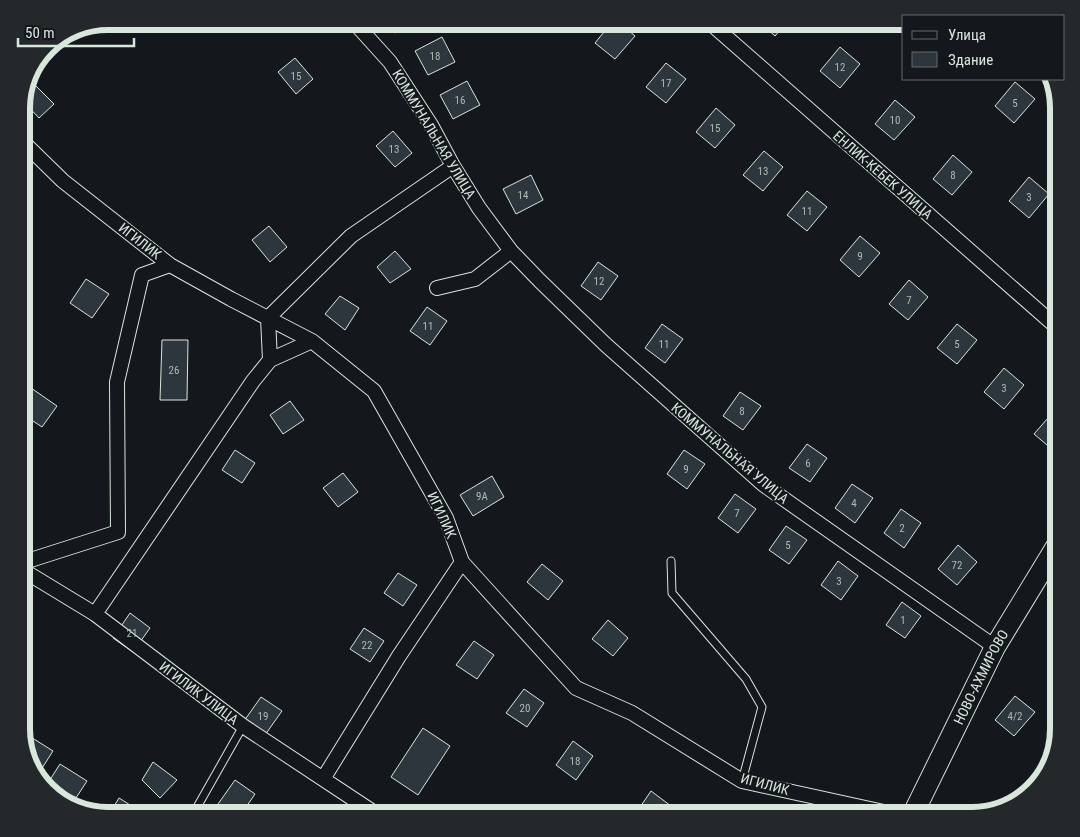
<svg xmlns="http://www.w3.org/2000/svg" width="1080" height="837" viewBox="0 0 1080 837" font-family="'Roboto Condensed',sans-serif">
<rect width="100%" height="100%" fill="#14181c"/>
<!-- building -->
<path fill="#2c363c" stroke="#d8e6dc" d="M 389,21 L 418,21 L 395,33 Z
M 613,21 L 618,21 L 635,36 L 615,59 L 595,43 Z
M 758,21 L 788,21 L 775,36 Z
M 442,37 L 455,62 L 428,75 L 415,51 Z
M 840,47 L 860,64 L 840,88 L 820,71 Z
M 295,58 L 313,79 L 296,94 L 278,72 Z
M 666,63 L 686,79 L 666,103 L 646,87 Z
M 467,81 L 480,105 L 453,119 L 440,95 Z
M 1015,82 L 1035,99 L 1014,123 L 995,106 Z
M 35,85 L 54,104 L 39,118 L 22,100 L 23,97 Z
M 895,100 L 915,117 L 894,140 L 875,124 Z
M 716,108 L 735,125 L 715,148 L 696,132 Z
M 393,131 L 412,153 L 395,167 L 376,146 Z
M 764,151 L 783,167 L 763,191 L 743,175 Z
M 953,155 L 972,172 L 952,195 L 933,179 Z
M 531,175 L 543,200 L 516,214 L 503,189 Z
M 1029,177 L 1049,194 L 1029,218 L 1009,201 Z
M 807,191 L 827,207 L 807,231 L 787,215 Z
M 269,226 L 287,247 L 270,262 L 252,240 Z
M 860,236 L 880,253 L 859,277 L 840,260 Z
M 395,251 L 411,269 L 390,283 L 377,267 Z
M 598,262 L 618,276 L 601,300 L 581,286 Z
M 86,279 L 109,294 L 92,318 L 70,303 Z
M 909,280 L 928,297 L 908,320 L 889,304 Z
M 340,296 L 359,308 L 345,330 L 325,314 Z
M 427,307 L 447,321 L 430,345 L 410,331 Z
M 662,324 L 683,339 L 665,363 L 645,348 Z
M 957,324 L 977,340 L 957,364 L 937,348 Z
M 162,340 L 188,340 L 187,400 L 160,400 Z
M 1004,368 L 1024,385 L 1004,409 L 984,392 Z
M 21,381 L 57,406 L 42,427 L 21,413 Z
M 740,392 L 761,406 L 743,430 L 723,416 Z
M 290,401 L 304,420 L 283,434 L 270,415 Z
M 1055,410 L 1059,414 L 1059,445 L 1054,451 L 1034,434 Z
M 807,444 L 827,458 L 810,482 L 789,468 Z
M 235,450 L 255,463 L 242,483 L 222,470 Z
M 684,450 L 705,464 L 687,489 L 667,474 Z
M 343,473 L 358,492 L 338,507 L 323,488 Z
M 492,476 L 504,497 L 473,516 L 460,495 Z
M 852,484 L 873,498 L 855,523 L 835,508 Z
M 735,494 L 756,509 L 738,533 L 718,518 Z
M 901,509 L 921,523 L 904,548 L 884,533 Z
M 786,526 L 807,540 L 789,564 L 769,550 Z
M 958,545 L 977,562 L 957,585 L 938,569 Z
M 838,561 L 858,576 L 841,600 L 821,585 Z
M 542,564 L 563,581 L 548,600 L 527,582 Z
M 398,573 L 417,585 L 403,606 L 384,593 Z
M 902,602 L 921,616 L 905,638 L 886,625 Z
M 130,613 L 150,628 L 133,652 L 113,638 Z
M 608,620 L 628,638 L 613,656 L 592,639 Z
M 364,628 L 384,641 L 370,662 L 350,649 Z
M 474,641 L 494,655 L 477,679 L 456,665 Z
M 524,689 L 544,703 L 527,727 L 506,713 Z
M 1015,696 L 1035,712 L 1014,736 L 995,720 Z
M 261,697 L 282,711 L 265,735 L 244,721 Z
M 423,728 L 450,746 L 418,795 L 391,777 Z
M 26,734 L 53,751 L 37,776 L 30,768 L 23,739 Z
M 573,741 L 593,756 L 576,780 L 556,765 Z
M 153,762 L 177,780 L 160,798 L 142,780 Z
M 60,764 L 87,781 L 72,804 L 52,795 L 46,786 Z
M 235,780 L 255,794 L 240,816 L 234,816 L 218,804 Z
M 651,791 L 671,806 L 664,816 L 634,816 Z
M 119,798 L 146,815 L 146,816 L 108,816 Z"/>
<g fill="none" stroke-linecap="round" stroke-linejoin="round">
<defs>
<path id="lane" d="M 671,561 L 672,593 L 746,679 L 762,707 L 742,781
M 192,816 L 243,726"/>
<path id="street" d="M 353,21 L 390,62 L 431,125 L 453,166 L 479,208 L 511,251 L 540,281 L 606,345 L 764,485 L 995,647
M 708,21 L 1059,329
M 21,140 L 63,181 L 170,265 L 231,299 L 312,341 L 374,391 L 446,518 L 462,562 L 576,688 L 632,713 L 742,781 L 902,816
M 437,288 L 475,279 L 511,251
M 270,360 L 268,318 L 351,236 L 453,166
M 21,563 L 118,532 L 117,382 L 142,275 L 170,265
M 21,569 L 95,614 L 243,726 L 379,816
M 95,614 L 253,381 L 270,360 L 312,341
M 323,779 L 399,656 L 462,562"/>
<g id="secondary">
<path id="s1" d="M 912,816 L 995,647 L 1059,542"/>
</g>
</defs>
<!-- lane casing -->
<use href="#lane" stroke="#d8e6dc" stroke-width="9"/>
<!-- street casing -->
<use href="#street" stroke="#d8e6dc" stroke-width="16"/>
<!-- secondary casing -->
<use href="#secondary" stroke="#d8e6dc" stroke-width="22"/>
<!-- lane -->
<use href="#lane" stroke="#14181c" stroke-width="7"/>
<!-- street -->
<use href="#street" stroke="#14181c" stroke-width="14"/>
<!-- secondary -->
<use href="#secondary" stroke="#14181c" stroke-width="20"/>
</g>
<g text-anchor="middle" stroke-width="4" stroke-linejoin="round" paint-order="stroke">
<!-- number labels -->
<g font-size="11" fill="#adbab4">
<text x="435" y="60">18</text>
<text x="840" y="71">12</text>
<text x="296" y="80">15</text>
<text x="666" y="87">17</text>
<text x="460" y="104">16</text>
<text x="1015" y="107">5</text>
<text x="895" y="124">10</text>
<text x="715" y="132">15</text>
<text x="394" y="153">13</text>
<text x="763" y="175">13</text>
<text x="953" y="179">8</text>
<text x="523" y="199">14</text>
<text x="1029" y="201">3</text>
<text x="807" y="215">11</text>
<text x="860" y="260">9</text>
<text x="599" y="285">12</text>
<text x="909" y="304">7</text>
<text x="428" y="330">11</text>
<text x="664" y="348">11</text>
<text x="957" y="348">5</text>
<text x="174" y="374">26</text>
<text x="1004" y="392">3</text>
<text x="742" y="415">8</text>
<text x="808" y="467">6</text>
<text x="686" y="473">9</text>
<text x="482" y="500">9А</text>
<text x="854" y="507">4</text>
<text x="737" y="517">7</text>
<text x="902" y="532">2</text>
<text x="788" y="549">5</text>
<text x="957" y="569">72</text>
<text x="839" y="585">3</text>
<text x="903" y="624">1</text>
<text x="132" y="637">21</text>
<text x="367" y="649">22</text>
<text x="525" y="712">20</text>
<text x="263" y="720">19</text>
<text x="1015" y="720">4/2</text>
<text x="575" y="765">18</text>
</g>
<!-- street labels -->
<g font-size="14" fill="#d8e6dc" stroke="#14181c">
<text transform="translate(434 134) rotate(59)" y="5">КОММУНАЛЬНАЯ УЛИЦА</text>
<text transform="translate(883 175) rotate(41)" y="5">ЕНЛИК-КЕБЕК УЛИЦА</text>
<text transform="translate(140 241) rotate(38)" y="5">ИГИЛИК</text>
<text transform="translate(730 453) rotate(40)" y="5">КОММУНАЛЬНАЯ УЛИЦА</text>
<text transform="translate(442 515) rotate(65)" y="5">ИГИЛИК</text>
<text dy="5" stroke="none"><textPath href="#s1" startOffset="155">НОВО-АХМИРОВО</textPath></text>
<text transform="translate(199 693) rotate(37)" y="5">ИГИЛИК УЛИЦА</text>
<text transform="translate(765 784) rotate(15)" y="5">ИГИЛИК</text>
</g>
</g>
<!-- crop -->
<path d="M0 0H1080V837H0ZM108 30H972A78 78 0 0 1 1050 108V729A78 78 0 0 1 972 807H108A78 78 0 0 1 30 729V108A78 78 0 0 1 108 30Z" fill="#24282b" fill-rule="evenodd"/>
<path fill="none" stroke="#d8e6dc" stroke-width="6" d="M108 30H972A78 78 0 0 1 1050 108V729A78 78 0 0 1 972 807H108A78 78 0 0 1 30 729V108A78 78 0 0 1 108 30Z"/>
<!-- legend -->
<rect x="902" y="15" width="162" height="65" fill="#14181c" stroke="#626a69"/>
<rect x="912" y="31" width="25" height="8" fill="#14181c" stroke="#626a69"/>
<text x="948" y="40" font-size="15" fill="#d8e6dc">Улица</text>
<rect x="912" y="52" width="25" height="15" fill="#2c363c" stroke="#626a69"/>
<text x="948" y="65" font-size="15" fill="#d8e6dc">Здание</text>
<!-- scale -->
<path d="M18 38v8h116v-8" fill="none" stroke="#d8e6dc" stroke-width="2.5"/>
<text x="25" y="38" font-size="15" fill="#d8e6dc" stroke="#14181c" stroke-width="4" paint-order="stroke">50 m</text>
</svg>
